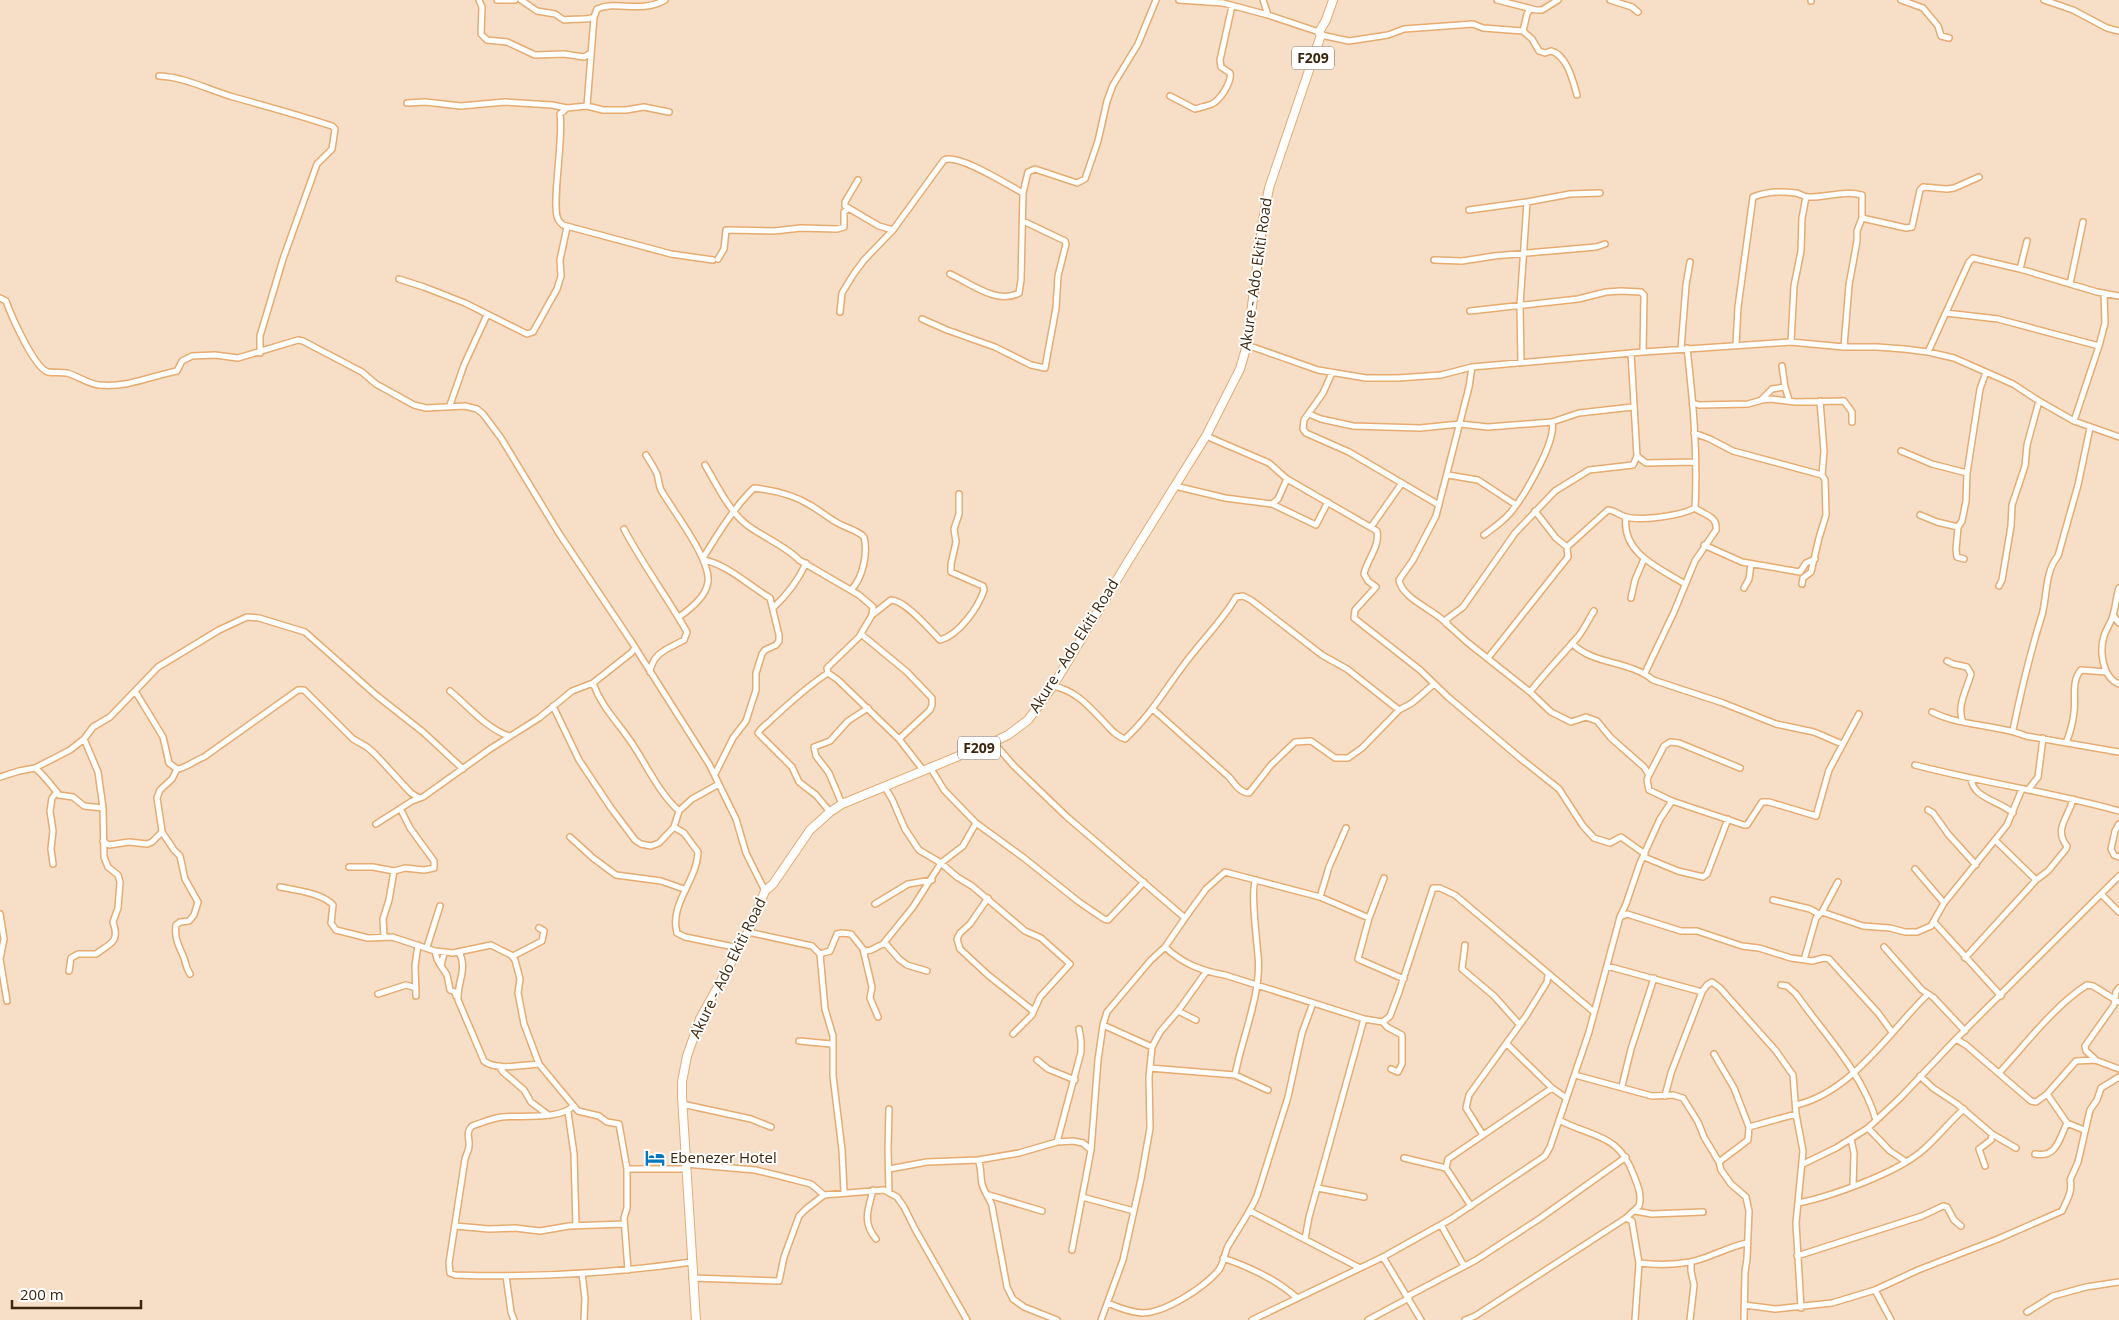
<svg xmlns="http://www.w3.org/2000/svg" width="2119" height="1320" viewBox="0 0 2119 1320" font-family="'Open Sans',sans-serif">
<rect width="100%" height="100%" fill="#f7dfc7"/>
<g fill="none" stroke-linecap="round" stroke-linejoin="round">
<defs>
<path id="street" d="M 479,0 L 482,7 L 481,34 L 487,40 L 507,42 L 535,55 L 564,54 L 584,57 L 591,53
M 497,0 L 515,0
M 521,0 L 537,11 L 555,14 L 564,20 C 574,18 586,21 594,17
M 1179,0 L 1223,3 L 1268,15 L 1319,32
M 1263,0 L 1268,15
M 1497,0 L 1536,10 L 1542,10 L 1558,0
M 1610,0 L 1632,7 L 1638,12
M 1901,0 L 1923,8 L 1938,26 L 1941,36 L 1949,38
M 2044,0 L 2073,10 L 2107,28 L 2119,31
M 1811,1 L 1811,0
M 1530,9 L 1527,14 L 1523,31 L 1532,39 L 1539,51 L 1545,53 L 1551,51 C 1567,55 1573,81 1577,95
M 1321,35 L 1349,41 L 1388,35 L 1404,29 L 1473,24 L 1483,28 L 1523,31
M 159,76 C 185,77 209,90 233,97 C 266,106 299,115 332,126 L 335,129 L 332,149 L 317,164 L 283,259 L 260,336 L 260,353
M 1170,96 L 1195,109 C 1201,107 1207,106 1212,104 C 1220,100 1232,82 1230,73 L 1221,67 L 1220,60 L 1232,6
M 407,103 L 425,102 L 461,106 L 505,102 L 552,105 L 567,108 L 587,106 L 603,110 L 626,110 L 644,107 L 669,112
M 587,106 L 594,17 L 597,9 C 617,0 640,14 665,0
M 567,108 L 560,114 C 564,137 551,206 558,219 C 559,222 561,223 563,225 L 671,254 L 713,260
M 858,180 L 845,202 L 845,206 L 879,226 L 893,230
M 1469,210 L 1527,202 L 1570,194 L 1600,193
M 1862,218 L 1906,228 L 1912,227 L 1920,190 L 1923,187 L 1947,189 L 1954,188 L 1979,177
M 718,259 L 724,249 L 726,230 L 774,231 L 801,228 L 837,229 L 844,227 L 844,212 L 848,209
M 1434,260 L 1462,261 L 1494,256 L 1596,247 L 1605,244
M 2020,269 L 2027,241
M 950,274 C 970,283 997,305 1019,293 L 1021,280 L 1023,193 L 1028,172 L 1035,169 L 1077,183 L 1085,179 L 1098,141 L 1107,101 L 1113,85 L 1138,44 L 1156,0
M 399,279 L 424,287 L 465,303 L 527,334 L 533,332 L 557,289 L 561,276 L 560,260 L 567,227
M 2070,284 L 2083,222
M 0,298 L 6,301 C 11,315 34,368 48,372 C 54,373 61,372 67,373 C 78,376 88,384 99,385 C 127,388 151,376 177,371 L 182,361 L 192,356 L 215,355 L 238,358 L 298,340 L 303,341 L 362,372 L 376,384 L 414,405 L 426,408 L 465,406 L 477,409 L 483,414 L 501,438 L 560,535 L 631,641 L 709,764 L 736,819 L 746,853 L 765,891
M 1470,311 L 1578,299 L 1606,292 L 1621,291 L 1641,292 L 1644,295 L 1643,352
M 840,312 L 842,293 L 853,275 L 864,260 L 893,230 L 944,160 C 958,153 1008,185 1023,193
M 1946,313 L 1998,319 L 2099,346
M 922,319 L 947,330 L 995,347 L 1031,365 L 1045,368 L 1056,308 L 1058,276 L 1066,244 L 1065,241 L 1023,221
M 1791,342 L 1794,286 L 1801,251 L 1802,218 L 1806,197
M 1247,345 L 1318,370 L 1366,378 L 1398,378 L 1441,375 L 1472,367 L 1643,352 L 1791,342 L 1844,347 L 1877,347 L 1904,349 L 1928,352 L 1954,358 L 2013,384 L 2039,401 L 2074,421 L 2119,437
M 1736,345 L 1738,307 L 1753,197 C 1767,191 1781,191 1796,193 C 1800,194 1803,196 1807,197 C 1825,198 1843,190 1862,195 L 1862,218 L 1857,231 L 1857,241 L 1849,285 L 1844,347
M 1687,348 C 1693,401 1698,455 1695,508
M 1681,349 L 1686,285 L 1690,262
M 1928,352 L 1969,262 L 1973,258 L 2020,269 L 2097,292 L 2119,296
M 1631,353 L 1637,456 L 1633,465 L 1589,470 L 1555,491 L 1515,533 L 1463,607 L 1447,619 L 1447,624 L 1467,642 L 1530,692 L 1551,712 L 1571,722 L 1586,717 L 1597,721 L 1611,738 L 1644,767 L 1649,775
M 1521,363 L 1520,305 L 1527,202
M 1782,366 L 1785,387 L 1789,400
M 1332,373 L 1323,393 L 1304,420 L 1303,429 L 1306,433 L 1349,452 L 1439,505
M 1762,399 L 1772,389 L 1785,387
M 1820,401 L 1824,451 L 1822,475
M 1693,403 L 1699,405 L 1748,404 L 1762,400 L 1771,399 L 1795,402 L 1844,401 L 1852,412 L 1852,422
M 450,405 L 464,365 L 487,315
M 1309,414 L 1321,419 L 1353,426 L 1420,428 L 1460,424 L 1488,427 L 1552,422 L 1579,413 L 1633,407
M 2074,421 L 2099,346 L 2105,323 L 2104,293
M 1694,433 L 1710,439 L 1733,451 L 1822,475 L 1825,480 L 1826,515 L 1819,538 L 1811,572 L 1803,578 L 1802,584
M 1206,436 L 1269,463 L 1287,479 L 1377,531 C 1380,547 1367,559 1364,574 L 1368,581 L 1376,587 L 1355,610 L 1354,618 L 1420,670 L 1448,697 L 1520,758 L 1559,789 L 1583,826 L 1594,838 L 1610,843 L 1621,837 L 1645,854
M 1901,451 L 1932,464 L 1967,473
M 646,455 C 649,460 653,466 656,472 C 659,477 658,484 661,490 C 673,511 711,559 708,582 C 706,597 690,609 679,617
M 1637,456 L 1646,463 L 1694,462
M 705,465 C 717,485 729,511 747,525 C 763,537 787,547 799,560 L 859,595 L 873,607 L 872,615
M 1448,475 L 1478,480 L 1516,505
M 1175,486 L 1225,498 L 1272,504 L 1278,499 L 1287,479
M 1272,504 L 1316,525 L 1328,502
M 1920,515 L 1937,522 L 1958,527
M 1626,517 C 1621,553 1659,568 1685,584
M 1371,527 L 1402,483
M 624,529 C 643,565 667,597 687,632 L 684,640 C 668,649 653,652 650,672
M 1484,535 C 1493,528 1504,521 1511,512 C 1524,496 1557,441 1552,422
M 1704,545 L 1742,562 L 1800,572 L 1806,563 L 1815,559
M 1567,547 L 1608,510 C 1614,510 1619,515 1626,517 C 1641,521 1680,516 1695,508
M 703,558 C 717,535 735,506 754,488 C 772,490 794,495 810,505 C 819,510 827,517 836,522 C 845,528 856,529 864,537 C 868,553 863,578 851,590
M 1964,559 L 1957,557 L 1956,550 L 1958,527 L 1962,521 L 1966,501 L 1967,473 L 1980,389 L 1986,372
M 704,560 C 728,565 748,585 770,598 L 779,635 L 779,641 L 776,645 L 765,650 L 762,654 L 756,673 L 756,690 L 746,721 L 733,738 L 715,774
M 1999,586 L 2002,580 L 2011,526 L 2012,505 L 2025,466 L 2027,445 L 2039,401
M 1744,588 L 1749,579 L 1751,564
M 2119,588 C 2116,597 2116,606 2113,615 C 2111,623 2106,629 2104,636 C 2099,652 2103,678 2119,684
M 1631,598 L 1635,580 L 1644,559
M 773,608 C 788,594 798,581 806,563
M 2113,615 L 2119,623
M 1447,624 C 1435,610 1402,599 1399,580 L 1413,560 L 1436,516 L 1469,387 L 1472,367
M 861,634 L 907,672 L 932,698 L 932,705 L 930,710 L 899,739
M 1572,643 C 1592,665 1629,660 1653,680 L 1723,703 L 1776,724 L 1814,732 L 1842,744
M 1488,658 L 1568,557 L 1567,547 L 1556,538 L 1535,511
M 1947,661 L 1953,664 L 1967,667 L 1971,674 C 1967,689 1956,707 1963,722
M 828,673 L 827,668 L 859,637 L 872,615 L 891,600 C 905,600 930,630 940,640 C 959,635 978,608 984,590 L 983,586 L 951,572 L 951,564 L 956,542 L 954,529 L 959,514 L 959,494
M 828,673 C 806,687 791,702 772,719 C 767,725 762,726 758,733 L 792,767 L 799,782 L 816,795 L 830,812
M 828,673 L 838,680 L 899,739 L 923,770
M 1645,673 L 1674,612 L 1695,561 L 1716,530 C 1718,516 1704,515 1695,508
M 593,683 C 602,709 621,725 635,748 C 648,768 660,794 679,811
M 1053,686 C 1074,690 1087,704 1101,719 C 1110,728 1114,735 1125,739 C 1152,714 1167,686 1189,658 C 1205,637 1223,620 1236,597 L 1243,596 L 1251,600 L 1322,655 L 1347,669 L 1399,710 L 1412,703 L 1434,684
M 135,691 L 163,737 L 169,763 L 177,769 C 185,769 195,760 204,757 L 298,690 L 304,690 L 353,739 L 367,747 L 375,754 L 411,793 L 419,798
M 450,691 C 468,706 487,729 509,736
M 1530,692 C 1545,673 1561,656 1577,638 C 1584,630 1588,620 1594,611
M 553,706 L 579,760 L 611,808 L 635,840 L 641,844 L 651,846 L 659,843 L 674,827 L 679,811 L 692,799 L 719,784
M 1154,710 L 1229,777 C 1235,784 1240,793 1249,793 L 1271,765 L 1295,742 L 1311,741 L 1335,758 L 1348,758 L 1362,748 L 1399,710
M 1932,712 C 1962,727 1996,724 2026,736 L 2119,752
M 2013,730 C 2021,691 2030,653 2042,615 C 2047,597 2045,571 2058,556 L 2078,485 L 2090,428
M 993,742 L 1014,766 L 1066,816 L 1185,918 L 1165,947 L 1150,961 L 1107,1012 L 1103,1025 L 1098,1060 L 1091,1150 L 1072,1250
M 2066,743 C 2070,733 2073,722 2074,712 C 2076,698 2071,681 2081,670 L 2106,672
M 1915,765 C 1983,783 2052,792 2119,811
M 930,767 L 944,790 L 976,823 L 1024,858 L 1079,902 L 1104,919 L 1108,920 L 1144,882
M 35,768 C 44,775 52,786 59,795 L 73,797 L 84,806 L 103,808
M 177,769 L 172,779 L 160,790 L 157,798 L 161,824 L 162,832 L 174,850 L 180,856 L 185,879 L 198,902 L 194,915 L 189,921 L 180,922 L 176,925 C 174,938 179,946 184,958 C 186,964 186,968 190,974
M 0,777 L 19,771 L 35,768 L 70,750 L 84,739 L 93,727 L 110,717 L 158,667 L 219,630 L 247,617 L 259,618 L 305,632 L 376,695 L 423,732 L 463,769
M 1971,778 C 1972,798 2000,801 2013,813
M 884,786 L 892,799 L 905,829 L 919,850 L 941,863 L 957,877 L 972,886 L 1025,931 L 1041,938 L 1070,964 L 1040,997 L 1032,1015 L 1013,1034
M 2028,790 L 2038,777 L 2043,738
M 1672,801 L 1744,825 L 1747,825 L 1762,802 L 1769,802 L 1816,816 L 1829,770 L 1859,714
M 842,804 L 829,773 L 816,756 L 814,747 L 830,741 L 848,721 L 868,708
M 1928,810 L 1933,813 L 1948,834 L 1976,865
M 376,824 L 412,801 L 423,797 L 490,749 L 539,718 L 572,691 L 593,683 L 631,653 L 635,648
M 2119,824 L 2115,831 L 2111,849 L 2114,855 L 2119,857
M 674,827 L 684,833 L 698,852 C 697,881 669,904 677,933 L 685,937 L 739,948
M 570,837 L 593,858 L 616,875 L 661,881 L 684,889
M 1995,840 L 2036,880
M 103,841 L 109,845 L 129,842 L 147,844 L 152,842 L 162,832
M 1644,857 L 1678,871 L 1703,877 L 1707,874 L 1728,819
M 53,864 L 51,849 L 53,831 L 50,811 L 52,798 L 57,792
M 349,867 L 373,867 L 394,871 L 405,868 L 424,870 L 434,868 L 434,861 L 410,828 L 401,810
M 1915,869 L 1944,903
M 1384,878 L 1369,918 L 1358,959 L 1404,979
M 280,887 C 295,890 322,893 333,905 L 331,923 L 336,930 L 368,938 L 392,937 L 435,951 L 453,953 L 491,945 L 511,955 L 515,960 L 520,979 L 518,993 L 524,1024 L 539,1064 L 578,1111 L 599,1116 L 607,1122 L 619,1124 L 627,1169 L 686,1169
M 2101,894 L 2119,912
M 1320,897 L 1329,867 L 1346,828
M 988,898 L 970,924 L 960,933 L 957,939 L 960,949 L 988,975 L 1032,1010
M 1773,900 L 1810,909 L 1819,914
M 875,904 L 908,884 L 932,880
M 1822,912 L 1863,926 L 1890,928 L 1905,932 L 1917,932 L 1931,926 L 1944,903 L 2007,825 L 2022,789
M 0,914 L 4,939 L 0,959
M 1620,917 L 1627,914 L 1681,931 L 1697,931 L 1742,946 L 1759,948 L 1791,958 L 1812,961 L 1824,958 L 1829,959 L 1878,1013 L 1892,1032
M 1185,918 L 1206,889 L 1225,872 L 1320,897 L 1369,918
M 1934,922 L 2001,996
M 748,932 L 812,946 L 820,954 L 825,1009 L 833,1036 L 833,1076 L 842,1150 L 844,1192
M 384,937 L 383,919 L 389,900 L 394,871
M 883,944 L 913,907 L 941,863 L 963,846 L 976,823
M 1465,945 L 1462,969 L 1494,996 L 1519,1024
M 427,947 L 440,906
M 1165,947 C 1183,964 1202,971 1225,975 L 1364,1019 L 1383,1022 L 1390,1016 L 1399,992 L 1433,888 L 1440,888 L 1455,895 L 1594,1012
M 1884,947 L 1922,990 L 1933,997 L 1965,1031
M 435,951 L 437,959 L 441,966
M 864,951 C 874,952 877,944 886,944 L 899,959 L 907,965 L 927,971
M 459,952 C 468,969 457,982 458,1000 L 484,1061 C 497,1071 523,1065 539,1064
M 444,953 L 441,966 L 447,975 L 450,990 L 455,992 L 456,996
M 820,954 L 830,951 L 837,934 L 842,933 L 851,934 L 863,949 L 872,987 L 870,998 L 878,1017
M 513,956 L 542,941 L 544,931 L 539,928
M 1965,958 L 2036,880 L 2048,871 L 2066,849 L 2067,846 C 2053,829 2069,817 2073,799
M 0,959 L 7,1001
M 1804,960 L 1816,918 L 1822,912 L 1838,882
M 1607,966 L 1702,992
M 69,971 L 71,958 L 78,954 L 96,954 C 111,943 120,942 113,922 L 118,908 L 120,882 L 118,875 L 108,867 L 104,857 L 103,808 L 98,772 L 84,739
M 1781,985 L 1787,986 L 1796,994 C 1824,1034 1862,1072 1876,1120
M 378,994 L 406,985 L 416,988
M 416,996 L 415,966 L 418,945
M 1178,1011 L 1196,1020
M 1383,1022 L 1387,1027 L 1402,1035 L 1402,1064 L 1398,1072 L 1391,1069
M 1103,1025 L 1152,1047
M 1956,1039 L 1966,1045 L 2031,1101 L 2036,1102 L 2047,1094 L 2076,1061 L 2095,1060 L 2119,1069
M 799,1041 L 831,1044
M 1507,1044 L 1552,1088 L 1566,1098
M 1714,1054 L 1734,1088 L 1749,1127 L 1796,1114
M 2095,1059 L 2086,1051 L 2085,1046 L 2114,1005 L 2116,992 L 2119,988
M 1037,1060 L 1048,1069 L 1075,1080
M 499,1066 L 503,1072 L 524,1090 L 531,1102 L 547,1114
M 1150,1068 L 1235,1075 C 1242,1037 1262,993 1258,955 C 1257,943 1250,886 1256,880
M 1999,1073 C 2024,1046 2056,1004 2087,985 L 2093,986 L 2119,1002
M 1235,1075 L 1268,1090
M 1575,1075 L 1652,1096 L 1673,1095 L 1683,1098 L 1698,1122 L 1704,1137 L 1719,1162 L 1721,1170 L 1731,1184 L 1746,1197 L 1747,1202 L 1749,1211 L 1747,1259 L 1745,1272 L 1744,1320
M 1920,1076 L 1933,1088 L 1957,1104 L 1992,1134 L 2016,1148
M 1622,1086 L 1631,1049 L 1654,978
M 2047,1094 L 2067,1123 L 2084,1130
M 1665,1096 L 1671,1073 L 1702,992 L 1707,985 L 1712,982 L 1720,988 L 1776,1051 L 1793,1075 L 1796,1114 L 1803,1151 L 1796,1223 L 1801,1308
M 682,1104 L 751,1119 L 771,1127
M 1796,1105 C 1852,1092 1889,1032 1928,994
M 573,1106 C 561,1120 520,1115 502,1117 C 492,1118 481,1123 472,1126 C 465,1133 470,1138 469,1146 C 469,1150 466,1155 465,1159 L 449,1263 L 450,1273 L 455,1275 C 534,1278 614,1273 692,1262
M 568,1112 L 574,1154 L 576,1226
M 1868,1128 L 1890,1151 L 1905,1161
M 1483,1135 L 1466,1108 L 1469,1095 L 1526,1016 L 1547,982 L 1548,975
M 1851,1139 L 1854,1153 L 1853,1186
M 1057,1142 L 1081,1052 L 1081,1040 L 1079,1029
M 2035,1154 C 2057,1158 2059,1139 2067,1123
M 1404,1158 L 1446,1168
M 978,1160 C 982,1169 980,1176 982,1184 C 984,1192 990,1199 992,1206 L 1007,1287 L 1013,1299 L 1024,1307 L 1057,1320
M 1719,1162 L 1748,1140 L 1749,1127
M 685,1164 L 755,1170 L 780,1176 L 811,1184 L 824,1195
M 1803,1164 L 1836,1148 L 1868,1128 L 1900,1098 L 1956,1039 L 2119,876
M 1985,1166 L 1979,1149 L 1991,1140 L 1992,1134
M 627,1169 L 627,1208 L 624,1218 L 628,1270
M 889,1169 L 927,1162 L 978,1160 L 1019,1153 L 1057,1142 L 1073,1141 L 1083,1143 L 1091,1150
M 1318,1188 L 1364,1197
M 873,1190 C 868,1210 862,1222 876,1239
M 889,1192 L 888,1149 L 889,1109
M 989,1195 L 1042,1211
M 1082,1197 L 1134,1211
M 1799,1203 C 1832,1196 1897,1173 1923,1150 C 1937,1138 1949,1122 1964,1109
M 1471,1206 L 1446,1168 L 1448,1159 L 1552,1088
M 1250,1211 L 1360,1268
M 1635,1211 L 1652,1214 L 1703,1212
M 1626,1218 L 1632,1221 L 1639,1263 L 1635,1320
M 1441,1225 L 1464,1266
M 455,1226 L 489,1229 L 515,1228 L 540,1231 L 569,1226 L 624,1224
M 1305,1239 L 1309,1217 L 1364,1019
M 1797,1256 L 1922,1216 L 1943,1206 L 1947,1207 L 1954,1220 L 1961,1226
M 1383,1257 L 1421,1320
M 1223,1258 C 1250,1267 1275,1279 1296,1297
M 1639,1263 C 1656,1265 1673,1265 1690,1262 C 1710,1258 1727,1247 1747,1243
M 582,1273 L 585,1298 L 584,1320
M 506,1276 L 511,1312 L 514,1320
M 692,1278 L 779,1281 L 784,1257 L 799,1216 L 806,1209 L 824,1195 L 884,1190 L 897,1197 L 904,1207 L 915,1229 L 967,1320
M 1875,1290 L 1891,1320
M 1408,1296 L 1476,1260 L 1539,1219 L 1626,1157
M 1108,1303 C 1119,1308 1130,1312 1142,1313 C 1165,1313 1203,1288 1218,1271 C 1224,1264 1224,1254 1228,1246 C 1238,1229 1249,1214 1257,1196 L 1288,1097 L 1302,1033 L 1313,1003
M 1744,1305 L 1775,1309 L 1832,1303 L 1875,1290 L 1918,1270 L 1998,1239 L 2062,1211 C 2067,1200 2073,1191 2070,1180 L 2078,1162 L 2090,1110 L 2097,1100 L 2101,1088 L 2119,1077
M 2027,1312 L 2053,1296 L 2086,1287 L 2119,1282
M 1101,1320 L 1123,1260 L 1141,1179 L 1150,1128 L 1149,1077 L 1152,1047 L 1160,1032 L 1178,1011 L 1206,972
M 1252,1320 L 1383,1257 L 1451,1219 L 1545,1156 L 1550,1147 L 1589,1032 L 1620,917 L 1626,904 L 1640,863 L 1660,819 L 1672,801 L 1649,790 L 1647,780 L 1649,775 L 1664,746 L 1670,742 L 1679,743 L 1740,768
M 1368,1320 L 1409,1298
M 1465,1320 L 1475,1316 L 1626,1218 L 1639,1206 C 1642,1195 1638,1186 1634,1176 C 1619,1133 1593,1138 1559,1120
M 1690,1320 L 1694,1285 L 1691,1271 L 1691,1262"/>
<path id="primary" d="M 696,1320 L 682,1097 L 682,1082 L 687,1056 L 700,1019 L 748,932 L 765,891 L 773,884 L 810,830 L 830,812 L 842,804 L 993,742 L 1008,735 L 1028,720 L 1053,686 L 1127,563 L 1206,436 L 1240,369 L 1247,345 L 1263,220 L 1269,188 L 1321,35 L 1319,32 L 1326,20 L 1333,0"/>
</defs>
<!-- street casing -->
<use href="#street" stroke="#e6ab6f" stroke-width="8"/>
<!-- primary casing -->
<use href="#primary" stroke="#e6ab6f" stroke-width="10"/>
<!-- street -->
<use href="#street" stroke="#fff" stroke-width="5"/>
<!-- primary -->
<use href="#primary" stroke="#fff" stroke-width="8"/>
</g>
<!-- icons -->
<defs>
<symbol id="hotel-bare" viewBox="-9 -9 18 18"><path d="M-6-4.5h1.5V1H6V5H4.5V3h-9V5H-6ZM-4 0a1.8 1.8 0 1 1 3.6 0ZM.5 0V-2.5h3Q6-2.5 6 0Z" fill="#0079c2" stroke="#fff" stroke-width="2.5" paint-order="stroke"/></symbol>
</defs>
<g fill-rule="evenodd">
<use href="#hotel-bare" x="641" y="1144" width="28" height="28"/>
</g>
<g text-anchor="middle" stroke-width="4" stroke-linejoin="round" paint-order="stroke">
<!-- shield labels -->
<g fill="#fff" stroke="#776756" stroke-width="1">
<rect x="1292" y="46.5" width="42" height="23" rx="4"/>
<rect x="958" y="736.5" width="42" height="23" rx="4"/>
</g>
<g font-size="14" font-weight="bold" fill="#3d260d">
<text x="1313" y="63">F209</text>
<text x="979" y="753">F209</text>
</g>
<!-- street labels -->
<g font-size="15" fill="#3d260d" stroke="#fff">
<text transform="translate(1256 274) rotate(-82)" y="5">Akure - Ado Ekiti Road</text>
<text transform="translate(1074 646) rotate(-58)" y="5">Akure - Ado Ekiti Road</text>
<text transform="translate(728 968) rotate(-64)" y="5">Akure - Ado Ekiti Road</text>
</g>
<!-- poi labels -->
<g font-size="15" fill="#3d260d" stroke="#fff" text-anchor="start">
<text x="670" y="1163">Ebenezer Hotel</text>
</g>
</g>
<!-- scale -->
<path d="M12 1300v8h129v-8" fill="none" stroke="#3d260d" stroke-width="2.5"/>
<text x="20" y="1300" font-size="15" fill="#3d260d" stroke="#ffffff" stroke-width="4" paint-order="stroke">200 m</text>
</svg>
